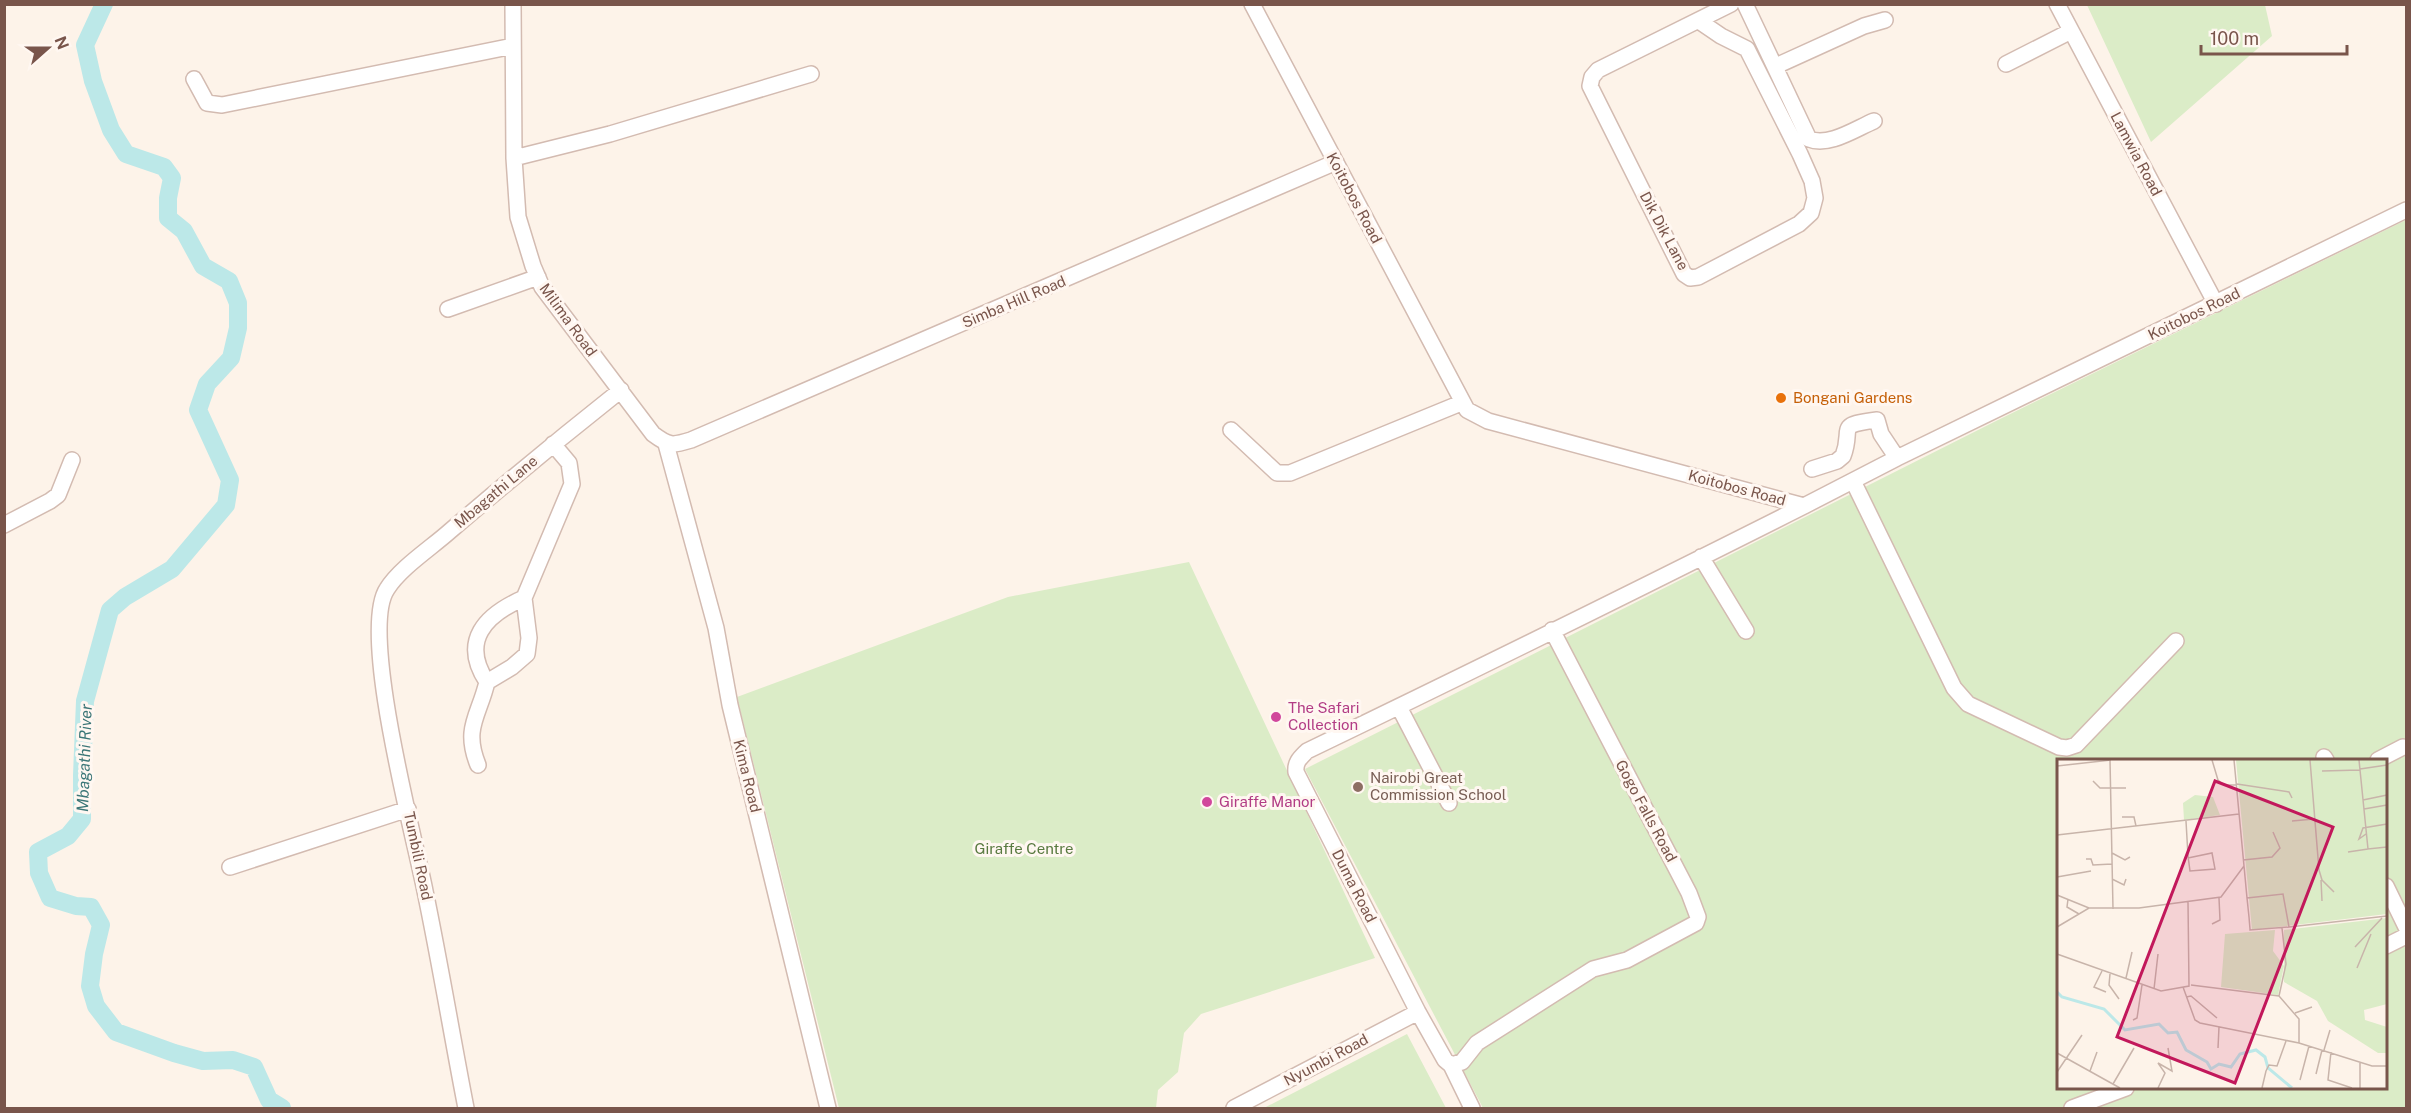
<svg xmlns="http://www.w3.org/2000/svg" width="2411" height="1113" viewBox="0 0 2411 1113" font-family="'Public Sans',sans-serif">
<rect width="100%" height="100%" fill="#fdf3e9"/>
<!-- green -->
<path fill="#dbecc7" fill-rule="evenodd" d="M 2087,5 L 2265,5 L 2272,36 L 2151,142 Z
M 2406,220 L 2406,1108 L 1483,1108 L 1305,769 L 1996,421 ZM 2058,760 L 2386,760 L 2386,1088 L 2058,1088 Z
M 1189,562 L 1375,958 L 1201,1014 L 1184,1033 L 1178,1072 L 1158,1090 L 1156,1108 L 839,1108 L 737,697 L 1008,597 Z
M 1407,1034 L 1446,1108 L 1264,1108 Z"/>
<g fill="none" stroke-linecap="round" stroke-linejoin="round">
<!-- river -->
<path stroke="#bce8e8" stroke-width="18" d="M 104,4 L 85,45 L 93,81 L 111,130 L 126,154 L 164,167 L 172,178 L 168,198 L 168,218 L 184,231 L 203,266 L 229,281 L 238,303 L 238,328 L 231,358 L 207,384 L 198,410 L 230,480 L 226,505 L 172,569 L 125,597 L 110,610 L 85,701 L 82,775 L 82,819 L 68,836 L 38,852 L 39,873 L 50,898 L 76,906 L 91,907 L 101,925 L 94,954 L 90,986 L 96,1006 L 116,1032 L 174,1053 L 203,1061 L 233,1060 L 254,1067 L 269,1100 L 282,1108"/>
<defs>
<path id="minor" d="M 513,4 L 514,158 L 518,217 L 533,266 L 542,287 L 653,434 C 669,446 672,446 691,440 L 1336,162
M 1252,4 L 1467,410 L 1488,421 L 1804,506 L 1897,458 L 2406,210
M 1745,4 L 1809,139 C 1829,147 1855,129 1874,121
M 2057,4 L 2216,304
M 1699,21 L 1721,36 L 1747,49 L 1800,154 L 1812,181 L 1815,198 L 1811,213 L 1799,224 L 1698,277 L 1690,278 L 1684,274 L 1590,86 L 1592,77 L 1598,70 L 1731,4
M 2006,64 L 2071,31
M 1776,66 L 1864,26 L 1885,20
M 194,79 L 207,103 L 222,105 L 513,46
M 514,158 L 610,134 L 811,74
M 448,309 L 538,277
M 1231,430 L 1277,473 L 1290,473 L 1461,403
M 666,444 L 716,628 L 730,705 L 828,1108
M 1812,469 L 1837,461 L 1843,456 C 1854,428 1834,425 1877,420 L 1881,434 L 1897,458
M 1853,481 L 1954,688 L 1968,704 L 2059,747 L 2067,748 L 2076,745 L 2176,641
M 4,525 L 50,501 L 58,495 L 72,460
M 1701,557 L 1746,631
M 1552,630 L 1689,893 L 1698,917 L 1696,923 L 1627,960 L 1593,969 L 1477,1043 L 1462,1062 L 1451,1065 L 1445,1060 L 1418,1012 L 1296,772 C 1295,762 1300,758 1307,751 C 1473,671 1639,589 1804,506
M 487,682 C 460,641 485,615 524,598
M 1399,707 L 1449,803
M 2324,757 L 2326,760
M 2378,760 L 2403,747
M 478,765 C 463,728 479,716 487,682 L 512,667 L 527,654 L 529,638 L 524,598 L 572,484 L 569,463 L 553,444
M 230,867 L 408,809
M 2386,886 L 2406,927
M 2386,946 L 2406,936
M 1451,1065 L 1472,1108
M 466,1108 C 452,1036 440,963 425,891 C 414,835 359,631 387,589 C 400,568 431,548 450,531 C 506,483 563,436 621,390
M 1234,1108 L 1418,1012
M 2072,1108 L 2126,1088"/>
</defs>
<!-- minor casing -->
<use href="#minor" stroke="#d3bbb1" stroke-width="18"/>
<!-- minor -->
<use href="#minor" stroke="#fff" stroke-width="15"/>
</g>
<!-- markers -->
<circle fill="#e8710a" stroke="#fff7f1" stroke-width="2" cx="1781" cy="398" r="6"/>
<g fill="#d1479c" stroke="#fff7f1" stroke-width="2">
<circle cx="1276" cy="717" r="6"/>
<circle cx="1207" cy="802" r="6"/>
</g>
<circle fill="#8d6e63" stroke="#fff7f1" stroke-width="2" cx="1358" cy="787" r="6"/>
<g text-anchor="middle" stroke-width="6" stroke-linejoin="round" paint-order="stroke">
<!-- street labels -->
<g font-size="15" fill="#79554b" stroke="#fff7f1">
<text transform="translate(2136 154) rotate(62)" y="5">Lamwia Road</text>
<text transform="translate(1354 198) rotate(62)" y="5">Koitobos Road</text>
<text transform="translate(1664 231) rotate(62)" y="5">Dik Dik Lane</text>
<text transform="translate(1014 302) rotate(-23)" y="5">Simba Hill Road</text>
<text transform="translate(2194 314) rotate(-26)" y="5">Koitobos Road</text>
<text transform="translate(568 320) rotate(54)" y="5">Milima Road</text>
<text transform="translate(1737 488) rotate(15)" y="5">Koitobos Road</text>
<text transform="translate(496 492) rotate(-40)" y="5">Mbagathi Lane</text>
<text transform="translate(747 776) rotate(76)" y="5">Kima Road</text>
<text transform="translate(1646 811) rotate(62)" y="5">Gogo Falls Road</text>
<text transform="translate(418 856) rotate(78)" y="5">Tumbili Road</text>
<text transform="translate(1354 886) rotate(63)" y="5">Duma Road</text>
<text transform="translate(1326 1060) rotate(-28)" y="5">Nyumbi Road</text>
</g>
<!-- food labels -->
<g font-size="15" fill="#c56008" stroke="#fff7f1" text-anchor="start">
<text x="1793" y="403">Bongani Gardens</text>
</g>
<!-- hotel labels -->
<g font-size="15" fill="#b23c85" stroke="#fff7f1" text-anchor="start">
<text x="1288" y="713">The Safari<tspan x="1288" dy="17">Collection</tspan></text>
<text x="1219" y="807">Giraffe Manor</text>
</g>
<!-- education labels -->
<g font-size="15" fill="#785e54" stroke="#fff7f1" text-anchor="start">
<text x="1370" y="783">Nairobi Great<tspan x="1370" dy="17">Commission School</tspan></text>
</g>
<!-- park labels -->
<g font-size="15" fill="#597a40" stroke="#fff7f1">
<text x="1024" y="854">Giraffe Centre</text>
</g>
<!-- water labels -->
<g font-size="16" font-style="italic" fill="#3b7677" stroke="#fff7f1">
<text transform="translate(84 758) rotate(-88)" y="6">Mbagathi River</text>
</g>
</g>
<!-- overview -->
<g transform="translate(2057 759)">
<rect width="330" height="330" fill="#fdf3e9"/>
<path d="M 179,1 L 330,1 L 330,155 L 195,171 ZM 138,36 L 156,38 L 163,56 L 127,61 L 126,44 ZM 330,159 L 330,245 L 307,251 L 308,261 L 330,268 L 330,294 L 321,294 L 271,262 L 260,242 L 227,223 L 227,171 ZM 218,171 L 216,192 L 227,207 L 221,236 L 164,228 L 168,175 Z" fill="#dbecc7"/>
<path fill="none" stroke="#bce8e8" stroke-width="3" d="M 0,233 L 5,238 L 47,250 L 68,271 L 102,265 L 111,274 L 120,273 L 129,291 L 150,303 L 154,310 L 162,305 L 174,308 L 183,295 L 199,291 L 208,298 L 211,309 L 235,329"/>
<path fill="none" stroke="#c8b4aa" stroke-width="1.5" d="M 53,1 L 56,150M 155,1 L 161,21 L 167,26 L 180,26M 253,1 L 262,111 L 265,121 L 277,133M 302,1 L 311,90 L 330,88M 0,7 L 54,1M 303,10 L 330,6M 265,12 L 303,11M 36,22 L 43,29 L 69,29M 180,25 L 232,33 L 235,39M 306,41 L 330,36M 307,50 L 330,46M 65,58 L 77,58 L 79,67M 129,62 L 131,97 L 133,112 L 158,110 L 155,94 L 131,99M 235,62 L 257,60M 309,75 L 302,80 L 306,69 L 330,65M 0,76 L 182,55M 291,93 L 311,90M 55,94 L 68,101 L 73,98M 29,100 L 34,100 L 36,106 L 55,105M 186,101 L 215,98 L 223,89 L 216,73M 187,107 L 190,139 L 192,158 L 193,170 L 193,171 L 232,168 L 226,135 L 190,139M 0,118 L 34,112M 55,120 L 67,126 L 69,120M 264,121 L 265,142M 0,136 L 32,149M 11,140 L 10,148 L 22,155M 155,165 L 163,161 L 162,139M 0,168 L 32,149 L 82,149 L 164,138 L 187,107 L 177,1M 232,168 L 330,157M 298,188 L 325,159M 0,195 L 104,232 L 132,227 L 131,143M 300,209 L 314,175M 45,212 L 37,228 L 49,233M 53,215 L 52,226 L 62,240M 69,219 L 75,193M 134,226 L 222,237M 126,228 L 138,261 L 143,264 L 242,284 L 315,307 L 330,307M 97,230 L 101,195M 222,237 L 229,205 L 225,169M 222,237 L 242,260 L 242,284M 129,238 L 134,237 L 160,259M 238,254 L 255,248M 76,261 L 80,259 L 85,226M 161,289 L 162,268M 267,291 L 273,271M 274,293 L 271,321 L 295,329M 0,294 L 63,329M 303,304 L 303,329M 33,312 L 40,293M 0,313 L 25,276M 259,315 L 265,291M 243,321 L 252,287M 56,325 L 77,289M 101,329 L 108,314 L 101,304 L 115,312 L 111,289M 205,329 L 209,312 L 212,306 L 220,307 L 229,282"/>
<path fill="#c2185b" fill-opacity="0.15" stroke="#c2185b" stroke-width="3" d="M 158,22 L 276,68 L 178,324 L 60,278 Z"/>
<rect width="330" height="330" fill="none" stroke="#79554b" stroke-width="3"/>
</g>
<!-- border -->
<rect width="2411" height="1113" fill="none" stroke="#79554b" stroke-width="12"/>
<!-- north arrow -->
<g transform="translate(48 48) rotate(69)" stroke="#fff7f1" stroke-width="4.5" paint-order="stroke">
<path d="M0-4.5L10 22L0 15L-10 22Z" fill="#79554b"/>
<text y="-9" font-size="16" font-weight="bold" text-anchor="middle" fill="#79554b">N</text>
</g>
<!-- scale -->
<path d="M2201 45v9h146v-9" fill="none" stroke="#79554b" stroke-width="3"/>
<text x="2210" y="45" font-size="18" fill="#79554b" stroke="#fff7f1" stroke-width="4.5" paint-order="stroke">100 m</text>
</svg>
